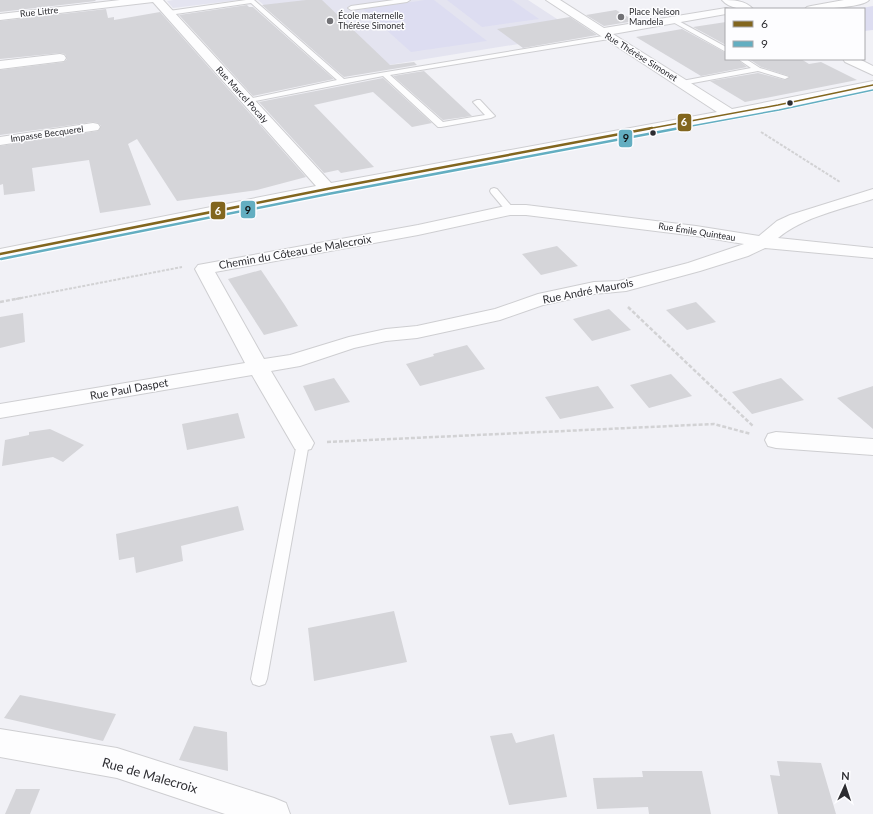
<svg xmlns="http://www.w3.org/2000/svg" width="873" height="814" viewBox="0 0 873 814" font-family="Lato,sans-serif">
<rect width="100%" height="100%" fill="#f1f1f6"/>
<!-- built -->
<path fill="#e4e4f0" d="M 174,0 L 239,0 L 173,8 L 167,1 Z
M 258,0 L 528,0 L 580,34 L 339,73 Z"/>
<!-- green -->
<path fill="#ddddf1" d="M 425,0 L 434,0 L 487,41 L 411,52 L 363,9 Z
M 447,0 L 512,0 L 539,19 L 482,27 Z
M 873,6 L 873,30 L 864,31 L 864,9 L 857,9 Z"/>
<!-- building -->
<path fill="#d5d5d9" d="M 0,0 L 95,0 L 96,1 L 0,12 Z
M 306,0 L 322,0 L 390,65 L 414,62 L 417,65 L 344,77 L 262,5 Z
M 247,5 L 249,7 L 253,7 L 334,79 L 253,96 L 179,15 Z
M 106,9 L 108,18 L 114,17 L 114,20 L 160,12 L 306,177 L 257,190 L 177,201 L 137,139 L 128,144 L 151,205 L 100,213 L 89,160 L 32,168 L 35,191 L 4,195 L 3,184 L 0,185 L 0,146 L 98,131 L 101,126 L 98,123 L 93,122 L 0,135 L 0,70 L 64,62 L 67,59 L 65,54 L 60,53 L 0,59 L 0,21 Z
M 616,10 L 635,21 L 604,26 L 586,15 Z
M 570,17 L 597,35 L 523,48 L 497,29 Z
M 726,22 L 726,45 L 693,27 Z
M 682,29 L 726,53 L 726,59 L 737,59 L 747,67 L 701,76 L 636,37 Z
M 749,59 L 801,59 L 809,64 L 821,62 L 857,80 L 745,102 L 710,81 L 758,73 L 785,80 L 790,77 L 789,76 L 761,67 Z
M 424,71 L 472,116 L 443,120 L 393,76 Z
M 383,78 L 432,123 L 412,127 L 373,92 L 314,105 L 374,167 L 341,173 L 338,170 L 324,173 L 259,102 Z
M 557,246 L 578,266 L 541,275 L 522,254 Z
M 261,270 L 284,304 L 298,326 L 264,335 L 228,279 Z
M 696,302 L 716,322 L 687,330 L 666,310 Z
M 609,309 L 631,330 L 592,341 L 573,319 Z
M 23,313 L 25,342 L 0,348 L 0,317 Z
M 467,345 L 485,369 L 420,386 L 406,364 L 434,356 L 433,354 Z
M 671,374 L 692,396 L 649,408 L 630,385 Z
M 334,378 L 350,402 L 315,411 L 303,386 Z
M 781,378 L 804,400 L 752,414 L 732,392 Z
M 598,386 L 614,408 L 560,419 L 545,397 Z
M 873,386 L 873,429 L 837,398 Z
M 238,413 L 245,438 L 187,450 L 182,424 Z
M 50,429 L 84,445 L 63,462 L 53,457 L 2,466 L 5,440 L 29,435 L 29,432 Z
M 238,506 L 244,530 L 181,546 L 183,561 L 136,573 L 134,557 L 119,560 L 116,534 Z
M 394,611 L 407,662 L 314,681 L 308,628 Z
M 20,695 L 116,714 L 103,741 L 4,718 Z
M 194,726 L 227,732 L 228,771 L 179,760 Z
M 512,733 L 516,743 L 554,734 L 567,797 L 509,805 L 490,736 Z
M 777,761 L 821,763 L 836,814 L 778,814 L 770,775 L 780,776 Z
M 642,771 L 702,771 L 711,814 L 649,814 L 648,807 L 597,809 L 593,778 L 643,777 Z
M 16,789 L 40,789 L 30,814 L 5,814 Z"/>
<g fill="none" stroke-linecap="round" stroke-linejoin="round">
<defs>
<path id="service" d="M 246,0 L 254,0 L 344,79 L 609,35 L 612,37 L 609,39 L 390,75 L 443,122 L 485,115 L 473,102 L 477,100 L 480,100 L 495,116 L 491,118 L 441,127 L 438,127 L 383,76 L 245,103 L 244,101 L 248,99 L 337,80 L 251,3 L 169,15 L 166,13 L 169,11 Z
M 394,0 L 410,0 L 407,2 L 351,10 L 348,8 L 351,6 Z
M 671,19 L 675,19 L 726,47 L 726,52 L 671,21 Z
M 738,59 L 746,59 L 760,68 L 789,77 L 785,79 L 758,71 L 682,85 L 678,83 L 682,81 L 751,68 Z
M 494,188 L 497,189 L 513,208 L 515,210 L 513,212 L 507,212 L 491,193 L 490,191 L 491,189 Z
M 303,439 L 307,440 L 309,443 L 267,679 L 265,684 L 259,686 L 253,684 L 251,679 L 297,443 L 299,440 Z"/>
<path id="minor" d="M 120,0 L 163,0 L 331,183 L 717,112 L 546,0 L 560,0 L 604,28 L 726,8 L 730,9 L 726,9 L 726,14 L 613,34 L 732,109 L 873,81 L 873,89 L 778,109 L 327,194 L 0,259 L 0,249 L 316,186 L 153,2 L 0,20 L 0,14 Z
M 722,0 C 733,0 745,0 753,9 C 742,9 730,9 722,0 Z
M 844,0 L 869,0 C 862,8 817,9 805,9 L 807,7 L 811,6 Z
M 60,54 L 64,55 L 66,58 L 64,61 L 0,69 L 0,61 Z
M 843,59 L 859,59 L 873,66 L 873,75 L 845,62 Z
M 93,123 L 98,124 L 100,127 L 98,130 L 0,145 L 0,137 Z
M 873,189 L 873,199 C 842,209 803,217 778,238 L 873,248 L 873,258 L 765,248 L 748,256 L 700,271 L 626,291 L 594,294 L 543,305 L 500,320 L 417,338 L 386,341 L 354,348 L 300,366 L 271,371 L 314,443 L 311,449 L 303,451 L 295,449 L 252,375 L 0,418 L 0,404 L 245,363 L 195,269 L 198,265 L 418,225 L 510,205 L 526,205 L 696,226 L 759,236 L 777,221 L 790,215 ZM 510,215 L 526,215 L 696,236 L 744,244 L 688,263 L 619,281 L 594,282 L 538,294 L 495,309 L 417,326 L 386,329 L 349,337 L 290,355 L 264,359 L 215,272 L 418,235 Z
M 776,432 L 873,439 L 873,455 L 776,448 L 768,446 L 765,440 L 768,434 Z
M 0,729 L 117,748 L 274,798 L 286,803 L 290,814 L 225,814 L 117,778 L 0,757 Z"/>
</defs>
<!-- service casing -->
<use href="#service" stroke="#ceced1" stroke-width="2"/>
<!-- minor casing -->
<use href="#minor" stroke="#ceced1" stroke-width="2"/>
<!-- path-far1 -->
<path stroke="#d2d2d4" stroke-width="2" stroke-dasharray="3 1.5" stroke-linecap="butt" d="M 761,132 L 840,182
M 16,299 L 182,267"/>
<!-- path -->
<path stroke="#d2d2d4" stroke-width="2.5" stroke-dasharray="4 2" stroke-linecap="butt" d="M 0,302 L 21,298
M 628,307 L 754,427
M 327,442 L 714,424 L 751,434"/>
<!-- service -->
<use href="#service" fill="#fdfdfe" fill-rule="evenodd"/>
<!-- minor -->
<use href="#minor" fill="#fdfdfe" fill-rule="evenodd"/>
<defs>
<path id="bus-1-far1" d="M 647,129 L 778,105 L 873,85"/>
<path id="bus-1" d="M 0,254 L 327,189 L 652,128"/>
<path id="bus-2-far1" d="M 675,129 L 779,110 L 873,90"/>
<path id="bus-2" d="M 1,259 L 328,194 L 680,128"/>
</defs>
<!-- bus-1-far1 casing -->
<use href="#bus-1-far1" stroke="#fdfdff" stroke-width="3"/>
<!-- bus-1 casing -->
<use href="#bus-1" stroke="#fdfdff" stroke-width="5"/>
<!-- bus-2-far1 casing -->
<use href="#bus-2-far1" stroke="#fdfdff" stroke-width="3"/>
<!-- bus-2 casing -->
<use href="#bus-2" stroke="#fdfdff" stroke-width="5"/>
<!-- bus-1-far1 -->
<use href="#bus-1-far1" stroke="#82661e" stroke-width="1.5"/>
<!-- bus-1 -->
<use href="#bus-1" stroke="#82661e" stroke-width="2.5"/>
<!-- bus-2-far1 -->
<use href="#bus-2-far1" stroke="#63aec1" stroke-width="1.5"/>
<!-- bus-2 -->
<use href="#bus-2" stroke="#63aec1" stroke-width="2.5"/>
</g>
<!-- markers -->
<g fill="#727276" stroke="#fdfdff" stroke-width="1.5">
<circle cx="621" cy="17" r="4"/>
<circle cx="330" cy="21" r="4"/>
</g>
<g fill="#2d2d31" stroke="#fdfdff" stroke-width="1.5">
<circle cx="790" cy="103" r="3.5"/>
<circle cx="653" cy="133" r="3.5"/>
</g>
<g text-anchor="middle" stroke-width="3" stroke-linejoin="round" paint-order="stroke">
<!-- far-street labels -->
<g font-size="9" fill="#2d2d31" stroke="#fdfdff">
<text transform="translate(39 12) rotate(-6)" y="3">Rue Littre</text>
<text transform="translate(641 57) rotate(32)" y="3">Rue Thérèse Simonet</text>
<text transform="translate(242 95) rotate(48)" y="3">Rue Marcel Pocaly</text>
<text transform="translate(47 134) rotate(-8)" y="3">Impasse Becquerel</text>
<text transform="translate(697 232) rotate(9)" y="3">Rue Émile Quinteau</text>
</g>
<!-- far-poi labels -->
<g font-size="9" fill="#2d2d31" stroke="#fdfdff" text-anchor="start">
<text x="629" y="15">Place Nelson<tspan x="629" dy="10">Mandela</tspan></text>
<text x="338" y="19">École maternelle<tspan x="338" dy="10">Thérèse Simonet</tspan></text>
</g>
<!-- street labels -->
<g font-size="11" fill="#2d2d31" stroke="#fdfdff">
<text transform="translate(295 252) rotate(-10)" y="4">Chemin du Côteau de Malecroix</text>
<text transform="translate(588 291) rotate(-11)" y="4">Rue André Maurois</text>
<text transform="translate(129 389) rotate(-10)" y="4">Rue Paul Daspet</text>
</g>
<!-- near-street labels -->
<g font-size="13" fill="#2d2d31" stroke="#fdfdff">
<text transform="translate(150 775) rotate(16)" y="5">Rue de Malecroix</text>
</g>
</g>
<g stroke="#fdfdff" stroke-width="1.5">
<rect x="677" y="113" width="15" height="19" rx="4" fill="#82661e"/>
<rect x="618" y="129" width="15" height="19" rx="4" fill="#63aec1"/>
<rect x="240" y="200" width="16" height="19" rx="4" fill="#63aec1"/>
<rect x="210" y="201" width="16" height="19" rx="4" fill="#82661e"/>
</g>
<g font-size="11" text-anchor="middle" font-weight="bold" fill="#fff">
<text x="684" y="126">6</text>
<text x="218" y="215">6</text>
</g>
<g font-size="11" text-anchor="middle" font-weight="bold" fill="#111">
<text x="626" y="142">9</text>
<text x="248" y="214">9</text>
</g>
<!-- legend -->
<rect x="725" y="8" width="140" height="52" fill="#fdfdff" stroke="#aaaaad"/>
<rect x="733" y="21" width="20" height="6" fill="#82661e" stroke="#aaaaad"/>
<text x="761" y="28" font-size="12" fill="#2d2d31">6</text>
<rect x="733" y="41" width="20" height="6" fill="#63aec1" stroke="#aaaaad"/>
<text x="761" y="48" font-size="12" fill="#2d2d31">9</text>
<!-- north arrow -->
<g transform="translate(845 786) rotate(3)" stroke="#fdfdff" stroke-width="3" paint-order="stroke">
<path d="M0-3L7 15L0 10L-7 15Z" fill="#2d2d31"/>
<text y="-6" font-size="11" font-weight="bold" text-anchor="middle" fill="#2d2d31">N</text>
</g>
</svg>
